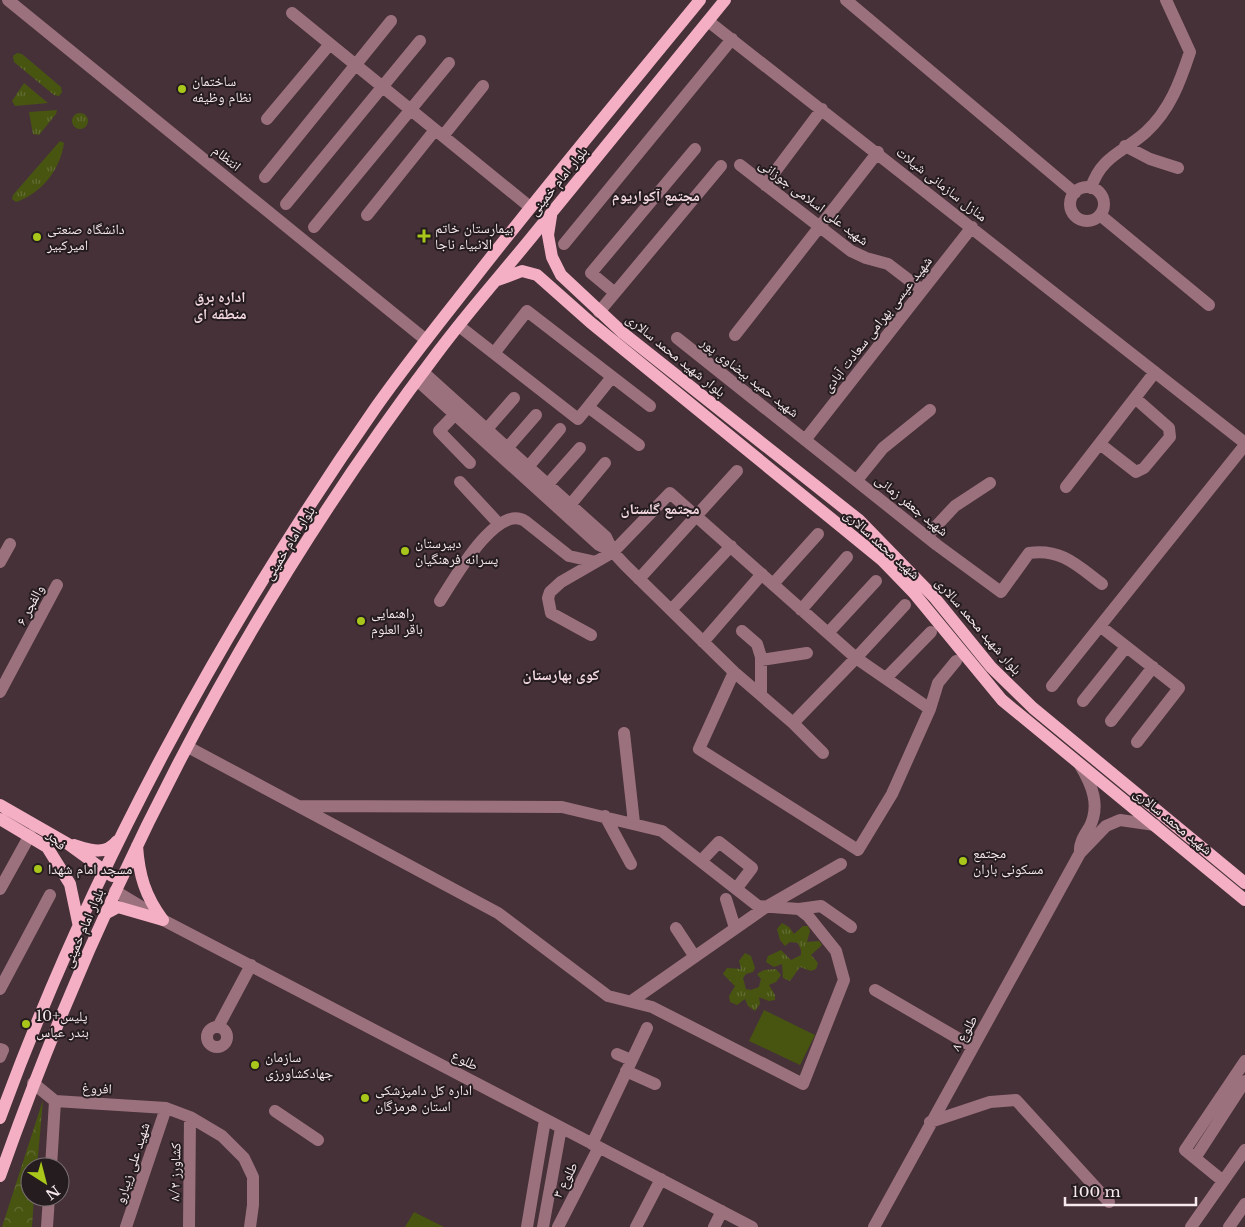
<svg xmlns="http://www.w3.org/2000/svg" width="1245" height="1227" viewBox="0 0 1245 1227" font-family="'Libre Baskerville','Noto Naskh Arabic',serif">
<defs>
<pattern id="grass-tufts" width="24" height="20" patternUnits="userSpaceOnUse" patternTransform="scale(1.25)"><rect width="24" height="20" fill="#485511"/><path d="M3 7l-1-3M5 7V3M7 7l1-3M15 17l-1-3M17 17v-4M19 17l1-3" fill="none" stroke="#636d34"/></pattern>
<pattern id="forest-crowns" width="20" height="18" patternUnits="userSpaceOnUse" patternTransform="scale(1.25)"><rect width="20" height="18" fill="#485511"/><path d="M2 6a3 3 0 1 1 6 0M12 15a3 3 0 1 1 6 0" fill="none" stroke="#636d34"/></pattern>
</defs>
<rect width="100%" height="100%" fill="#453137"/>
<!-- grass -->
<path fill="url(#grass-tufts)" d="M 17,53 L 22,54 L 61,87 L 62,92 L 59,96 L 54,95 L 14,62 L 13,56 Z
M 24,83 L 48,103 L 15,106 L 12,101 Z
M 57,110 L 56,114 L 39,135 L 33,134 L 29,112 Z
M72 121a8 8 0 1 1 16 0a8 8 0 1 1-16 0Z
M 60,141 L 64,143 C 60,170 42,193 16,202 L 12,199 L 13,195 Z
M 782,923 L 789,927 L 794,934 L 803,926 L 808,926 L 810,931 L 807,942 L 819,941 L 822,945 L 811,955 L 818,963 L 816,969 L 811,971 L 800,967 L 790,981 L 783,978 L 782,964 L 774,967 L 766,962 L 768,956 L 781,950 L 791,960 L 801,955 L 801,950 L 798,943 L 790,942 L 785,946 L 780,940 L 777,929 Z
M 745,953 L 751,956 L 755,968 L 753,972 L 746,974 L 743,978 L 746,989 L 751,990 L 759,987 L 761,979 L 757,974 L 764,970 L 776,969 L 781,975 L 776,982 L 769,985 L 775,995 L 775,1000 L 769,1001 L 759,997 L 760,1004 L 755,1011 L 748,1006 L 745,999 L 737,1005 L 730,1002 L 729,996 L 735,986 L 723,974 L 727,968 L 741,969 L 739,961 Z"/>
<!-- forest -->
<path fill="url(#forest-crowns)" d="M 43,1100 L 37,1167 L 30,1167 L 30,1197 L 34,1197 L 32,1227 L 2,1227 Z"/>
<!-- garden -->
<path fill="#485511" d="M 764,1010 L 815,1035 L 800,1065 L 749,1041 Z
M 414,1212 L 444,1227 L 405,1227 Z"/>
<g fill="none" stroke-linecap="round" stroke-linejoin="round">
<!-- minor -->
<path stroke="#9c717e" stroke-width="12" d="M 8,0 L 426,340
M 846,0 L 1075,193
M 292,13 L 530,207
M 708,21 L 1245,443
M 267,119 L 330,44
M 443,136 L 483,86
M 1125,146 L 1150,159 L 1178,168
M 740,165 L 851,251 L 866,258 L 888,264 L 922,290
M 265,177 L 391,21
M 765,185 L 822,109
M1070 204a17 17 0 1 1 34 0a17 17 0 1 1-34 0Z
M 1091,188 C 1101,156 1124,152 1146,132 C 1170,110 1180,82 1190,52 L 1166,0
M 286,204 L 420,41
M 367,215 L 435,130
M 1100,215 L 1209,305
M 314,227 L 449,63
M 564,244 L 732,39
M 615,293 L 591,273 L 695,149
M 599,312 L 721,166
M 459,326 L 578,419 L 588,407 L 639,445
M 735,335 L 878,152
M 677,338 L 937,545 L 1001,592 L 1029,553 C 1061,548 1078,566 1102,584
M 495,352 L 527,311 L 650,406
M 423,372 L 606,537 L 613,552 L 625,565 L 734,672 L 793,723 L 856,658 L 930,709 L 892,794 L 858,850 L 699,749 L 734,672
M 417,380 L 599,545 L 613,552
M 588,407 L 612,377
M 460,409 L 439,431 L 470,463
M 486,430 L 514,398
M 805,440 L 972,227
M 1100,444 L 1136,472 L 1144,468 L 1170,437 L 1169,428 L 1135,398
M 502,454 L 536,415
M 523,473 L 560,429
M 857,480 L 883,448 L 930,410
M 460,482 L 499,524
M 1066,487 L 1155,372
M 542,491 L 580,448
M 565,511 L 605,463
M 927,536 L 955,506 L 990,483
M 0,562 L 10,544
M 639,579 L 737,471
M 773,584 L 818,534
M 440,601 C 453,581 496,503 525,521 L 569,556 L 596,562
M 671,610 L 731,546
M 801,610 L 847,557
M 1100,626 L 1179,688 L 1137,742
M 742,631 L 757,644 L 761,657 L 761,695
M 828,633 L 876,581
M 591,635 L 551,613 L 548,598 L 550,592 L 561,582 L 613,552 L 670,493 L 856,658 L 905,605
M 703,642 L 762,574
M 761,660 L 807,653
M 886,678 L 931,632
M 1052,686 L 1245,445
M 0,692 L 57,585
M 1083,701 L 1126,647
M 930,709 L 938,683 L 956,661
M 1111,721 L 1153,667
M 793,723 L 823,753
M 624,733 L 634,823
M 188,747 L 498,913 L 608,996 L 652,1007 L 803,1084 L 844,980 L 836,951 L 808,916 L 799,909 L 758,906 L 662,831 L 562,807 L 299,806
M 1080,765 C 1092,785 1101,806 1089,828 C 1084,836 1079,843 1080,853
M 605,816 L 631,864
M 701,861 L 719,842 L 752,868 L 736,889
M 0,889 L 30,835
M 115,891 L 163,920 L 752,1227
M 726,899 L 735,928
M 799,909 L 821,906 L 851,927
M 676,928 L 695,957
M 0,989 L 50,895
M 875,990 L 973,1047
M 633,1000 L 766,907 L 841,864
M207 1037a10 10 0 1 1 20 0a10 10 0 1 1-20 0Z
M 218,1027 L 251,965
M 0,1049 L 3,1050 L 0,1057
M 617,1054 L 631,1060
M 626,1071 L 655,1084
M 33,1083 L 55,1101 L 166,1108 L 190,1117 L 222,1136 L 244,1158 L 253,1177 L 253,1205 L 250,1227
M 275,1111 L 318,1140
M 930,1122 L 990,1102 L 1016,1100 L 1109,1202
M 592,1144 L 647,1028
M 1195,1158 L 1245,1081
M 51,1167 L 55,1101
M 1223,1181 L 1185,1150 L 1245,1061
M 47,1227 L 49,1197
M 126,1227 L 166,1108
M 189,1227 L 190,1117
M 527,1227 L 545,1120
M 543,1227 L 561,1128
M 558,1227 L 599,1147
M 636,1227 L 661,1179
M 714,1227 L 722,1211
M 874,1227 L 1080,853 L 1106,826 L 1120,820 L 1155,825
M 1191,1227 L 1245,1150
M 1229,1227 L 1245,1204"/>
<!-- major -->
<path stroke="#f5afc5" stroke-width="12" d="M 551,216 L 548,235 L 552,257 L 561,275 L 623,333 L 859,520 L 934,597 L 991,667 L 1033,708 L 1245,883
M 498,280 L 522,271 L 537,275 L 590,322 L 882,560 L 913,592 L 1002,700 L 1245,900
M 0,805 L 68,844 L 112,876
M 0,819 L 47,847 L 70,884 L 79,927
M 74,845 C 90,850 105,856 117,841
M 137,846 C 139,875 145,896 163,920
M 105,914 L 118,907 L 163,920
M 0,1118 C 91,868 224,625 376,407 C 407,363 440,322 473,280 C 547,185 624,93 700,0
M 0,1176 C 104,882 249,601 438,352 C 467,313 500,276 531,238 C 595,159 660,80 725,0"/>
</g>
<!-- markers -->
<g fill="#a9c71b" stroke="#251c1f" stroke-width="2">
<circle cx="182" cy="89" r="5"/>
<path d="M421.5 228.5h5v5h5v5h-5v5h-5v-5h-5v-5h5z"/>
<circle cx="37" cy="237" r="5"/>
<circle cx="405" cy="551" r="5"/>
<circle cx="361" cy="621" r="5"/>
<circle cx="963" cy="861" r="5"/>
<circle cx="38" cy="869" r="5"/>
<circle cx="26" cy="1024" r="5"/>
<circle cx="255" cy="1065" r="5"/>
<circle cx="365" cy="1098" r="5"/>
</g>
<g text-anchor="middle" stroke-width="4" stroke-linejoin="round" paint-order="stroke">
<!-- poi labels -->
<g font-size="14" fill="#f7e9ed" stroke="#251c1f" text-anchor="start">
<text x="192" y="86">ساختمان<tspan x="192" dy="16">نظام وظیفه</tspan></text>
<text x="435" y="233">بیمارستان خاتم<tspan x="435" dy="16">الانبیاء ناجا</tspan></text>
<text x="47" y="234">دانشگاه صنعتی<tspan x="47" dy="16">امیرکبیر</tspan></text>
<text x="415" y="548">دبیرستان<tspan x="415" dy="16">پسرانه فرهنگیان</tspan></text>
<text x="371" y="618">راهنمایی<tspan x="371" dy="16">باقر العلوم</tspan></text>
<text x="973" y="858">مجتمع<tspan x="973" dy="16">مسکونی باران</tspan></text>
<text x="48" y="874">مسجد امام شهدا</text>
<text x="36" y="1021">پليس+10<tspan x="36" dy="16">بندر عباس</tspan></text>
<text x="265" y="1062">سازمان<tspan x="265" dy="16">جهادکشاورزی</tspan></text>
<text x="375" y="1095">اداره کل دامپزشکی<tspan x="375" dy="16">استان هرمزگان</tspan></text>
</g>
<!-- street labels -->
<g font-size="14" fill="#f7e9ed" stroke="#251c1f">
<text transform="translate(227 158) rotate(39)" y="5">انتظام</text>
<text transform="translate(558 181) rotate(-51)" y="5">بلوار امام خمینی</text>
<text transform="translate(942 184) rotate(38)" y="5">منازل سازمانی شیلات</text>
<text transform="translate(814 202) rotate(37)" y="5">شهید علی اسلامی جوزانی</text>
<text transform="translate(877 324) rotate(-52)" y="5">شهید عیسی بهرامی سعادت آبادی</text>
<text transform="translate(676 355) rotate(39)" y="5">بلوار شهید محمد سالاری</text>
<text transform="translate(750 377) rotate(38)" y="5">شهید حمید بیضاوی پور</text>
<text transform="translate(912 505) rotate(39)" y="5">شهید جعفر زمانی</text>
<text transform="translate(289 543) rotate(-58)" y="5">بلوار امام خمینی</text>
<text transform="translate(882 544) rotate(42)" y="5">شهید محمد سالاری</text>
<text transform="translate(30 605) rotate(-62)" y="5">والفجر ۶</text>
<text transform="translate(979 626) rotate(49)" y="5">بلوار شهید محمد سالاری</text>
<text transform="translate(1173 821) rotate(39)" y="5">شهید محمد سالاری</text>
<text transform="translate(57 840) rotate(46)" y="5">فجر</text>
<text transform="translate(83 928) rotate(-67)" y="5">بلوار امام خمینی</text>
<text transform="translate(964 1033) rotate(-60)" y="5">طلوع ۸</text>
<text transform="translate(465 1060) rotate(28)" y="5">طلوع</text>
<text transform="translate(97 1088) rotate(3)" y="5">افروغ</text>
<text transform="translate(132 1163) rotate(-72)" y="5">شهید علی زیبارو</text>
<text transform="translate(175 1172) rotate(-89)" y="5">کشاورز ۸/۲</text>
<text transform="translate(565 1180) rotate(-63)" y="5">طلوع ۳</text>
</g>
<!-- neighbourhood labels -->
<g font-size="15" font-weight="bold" fill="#f3d8e0" stroke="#251c1f">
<text x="656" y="201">مجتمع آکواریوم</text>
<text x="220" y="302">اداره برق<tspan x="220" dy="17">منطقه ای</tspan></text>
<text x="660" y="514">مجتمع گلستان</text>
<text x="561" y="680">کوی بهارستان</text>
</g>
</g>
<!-- north arrow -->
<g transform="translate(45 1182) rotate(144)"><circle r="24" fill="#251c1f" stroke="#796e71"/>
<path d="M0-4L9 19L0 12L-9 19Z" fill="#a9c71b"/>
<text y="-8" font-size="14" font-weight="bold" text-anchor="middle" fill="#f7e9ed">N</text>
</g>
<!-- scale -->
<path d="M1065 1197v8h131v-8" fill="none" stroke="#f7e9ed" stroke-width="2.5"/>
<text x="1072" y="1197" font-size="15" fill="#f7e9ed" stroke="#251c1f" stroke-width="4" paint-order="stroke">100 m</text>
</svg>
